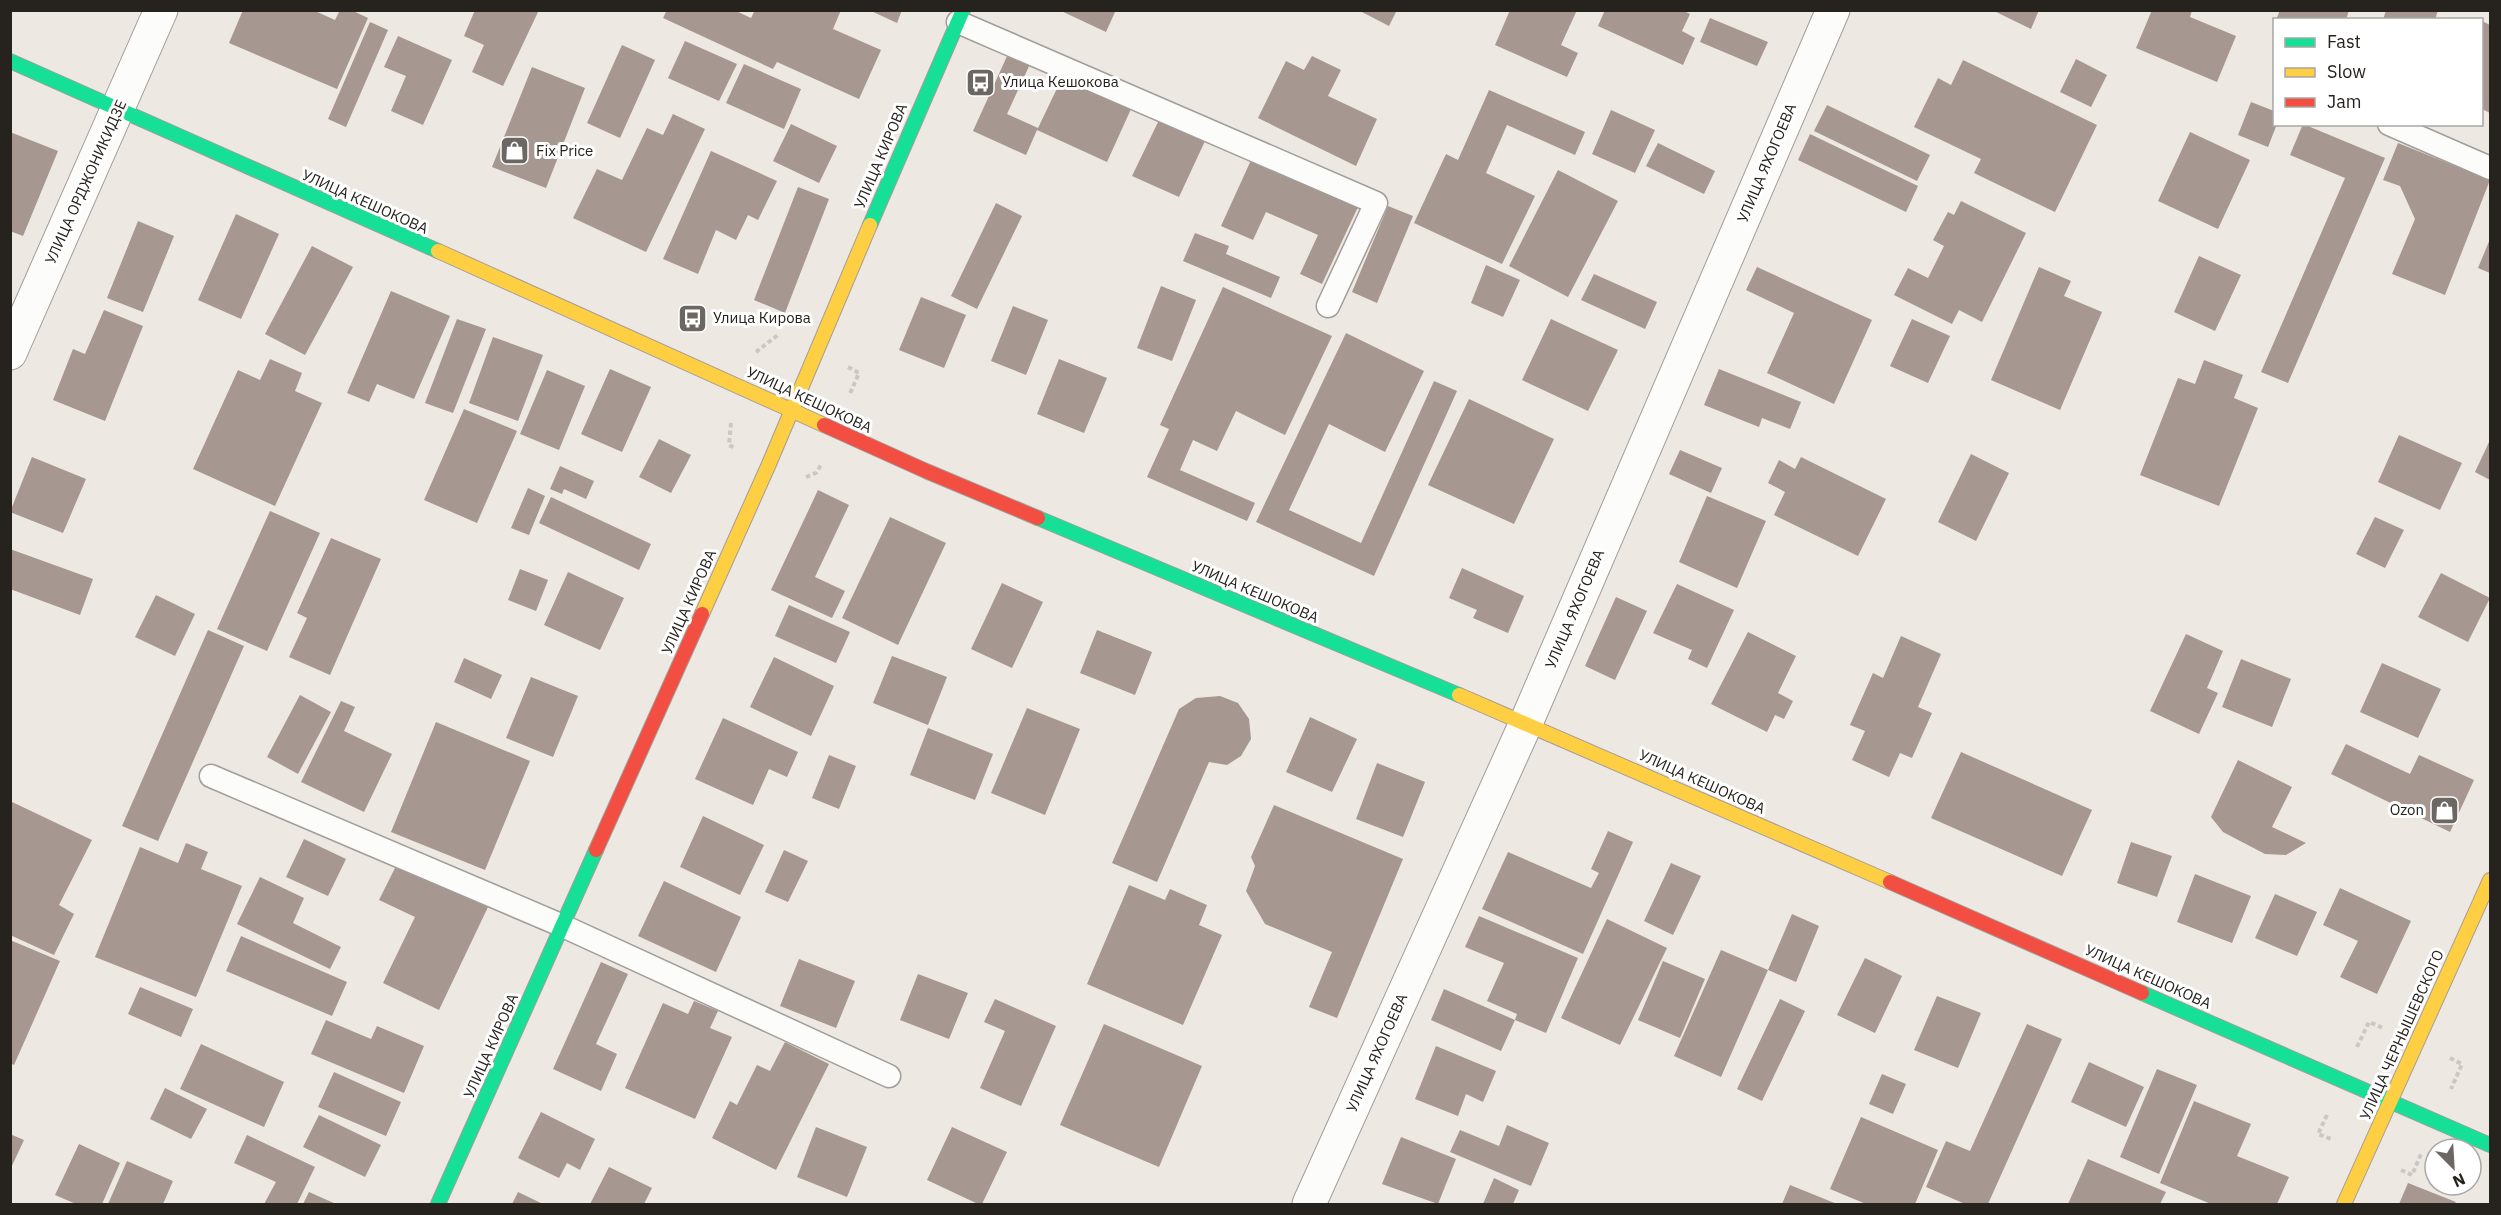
<svg xmlns="http://www.w3.org/2000/svg" width="2501" height="1215" viewBox="0 0 2501 1215" font-family="'IBM Plex Sans',sans-serif">
<rect width="100%" height="100%" fill="#eee8e2"/>
<!-- building -->
<path fill="#a69790" d="M 243,10 L 313,10 L 335,20 L 340,10 L 351,10 L 368,18 L 337,89 L 229,43 Z
M 475,10 L 539,10 L 503,86 L 472,72 L 484,45 L 464,36 Z
M 667,10 L 734,10 L 751,18 L 755,10 L 841,10 L 833,29 L 881,50 L 859,99 L 777,62 L 773,69 L 663,18 Z
M 869,10 L 902,10 L 897,23 Z
M 1059,10 L 1113,10 L 1115,12 L 1106,32 Z
M 1358,10 L 1397,10 L 1389,26 Z
M 1510,10 L 1577,10 L 1561,45 L 1578,53 L 1567,77 L 1495,45 Z
M 1605,10 L 1682,10 L 1690,14 L 1682,31 L 1695,38 L 1683,65 L 1598,26 Z
M 1992,10 L 2039,10 L 2031,29 Z
M 2152,10 L 2192,10 L 2190,17 L 2236,36 L 2217,82 L 2136,48 Z
M 2280,10 L 2349,10 L 2346,20 L 2276,20 Z
M 2386,10 L 2438,10 L 2435,20 L 2383,20 Z
M 1710,18 L 1768,42 L 1757,66 L 1700,42 Z
M 2482,21 L 2490,25 L 2490,113 L 2482,109 Z
M 370,22 L 388,30 L 346,127 L 328,119 Z
M 398,36 L 452,60 L 423,125 L 391,111 L 406,76 L 384,67 Z
M 685,41 L 737,64 L 719,101 L 668,78 Z
M 622,45 L 655,60 L 620,138 L 587,123 Z
M 1008,54 L 1030,64 L 1007,114 L 1038,128 L 1062,78 L 1131,109 L 1107,162 L 1037,130 L 1026,155 L 973,131 Z
M 1312,56 L 1341,70 L 1328,96 L 1377,119 L 1356,166 L 1258,118 L 1286,61 L 1304,70 Z
M 2076,59 L 2107,75 L 2091,107 L 2060,92 Z
M 1963,60 L 2097,125 L 2055,212 L 1974,173 L 1981,159 L 1914,127 L 1938,78 L 1951,85 Z
M 744,64 L 801,89 L 784,129 L 726,103 Z
M 532,67 L 585,88 L 546,188 L 492,167 Z
M 1489,90 L 1585,132 L 1575,155 L 1507,125 L 1486,173 L 1535,196 L 1502,264 L 1414,223 L 1446,154 L 1458,160 Z
M 2251,102 L 2274,111 L 2274,124 L 2277,124 L 2268,147 L 2238,135 Z
M 1827,105 L 1930,155 L 1917,181 L 1814,131 Z
M 1611,110 L 1655,130 L 1635,173 L 1592,154 Z
M 673,114 L 705,129 L 646,252 L 573,218 L 597,169 L 622,180 L 647,128 L 663,135 Z
M 1159,120 L 1205,141 L 1179,197 L 1132,176 Z
M 791,124 L 837,146 L 819,183 L 773,161 Z
M 2303,124 L 2385,158 L 2288,383 L 2261,372 L 2345,178 L 2290,155 Z
M 10,132 L 58,151 L 23,236 L 10,231 Z
M 2190,132 L 2250,160 L 2218,229 L 2158,201 Z
M 1810,134 L 1918,186 L 1906,212 L 1798,160 Z
M 1658,143 L 1715,171 L 1704,194 L 1646,166 Z
M 2398,143 L 2490,180 L 2445,295 L 2392,274 L 2415,219 L 2400,186 L 2383,180 Z
M 711,151 L 777,181 L 758,220 L 748,215 L 736,240 L 716,230 L 698,274 L 663,259 Z
M 1252,158 L 1358,207 L 1322,284 L 1300,274 L 1318,235 L 1266,212 L 1253,240 L 1221,226 Z
M 1558,170 L 1618,201 L 1568,297 L 1509,266 Z
M 798,187 L 829,199 L 785,313 L 754,300 Z
M 1961,201 L 2026,233 L 1982,322 L 1959,310 L 1952,324 L 1894,295 L 1908,268 L 1928,278 L 1944,246 L 1933,240 L 1948,212 L 1954,215 Z
M 996,203 L 1022,216 L 977,309 L 951,296 Z
M 1388,206 L 1413,216 L 1377,303 L 1352,292 Z
M 236,214 L 279,234 L 241,319 L 198,300 Z
M 138,221 L 174,236 L 143,312 L 107,298 Z
M 1195,233 L 1229,246 L 1226,254 L 1280,277 L 1271,298 L 1183,261 Z
M 2490,239 L 2490,273 L 2478,268 Z
M 312,246 L 353,267 L 305,355 L 265,334 Z
M 2199,256 L 2241,275 L 2215,331 L 2174,312 Z
M 1486,265 L 1520,280 L 1503,317 L 1471,303 Z
M 1757,267 L 1872,320 L 1834,404 L 1767,373 L 1794,313 L 1746,290 Z
M 2039,267 L 2071,281 L 2064,296 L 2102,312 L 2060,410 L 1991,380 Z
M 1594,274 L 1657,302 L 1645,329 L 1581,300 Z
M 1161,286 L 1196,300 L 1172,361 L 1137,348 Z
M 1223,287 L 1332,336 L 1285,435 L 1236,411 L 1217,451 L 1193,440 L 1180,470 L 1255,503 L 1247,521 L 1147,477 L 1169,429 L 1160,425 Z
M 391,291 L 450,316 L 414,399 L 377,384 L 369,402 L 347,393 Z
M 921,297 L 966,315 L 944,368 L 899,350 Z
M 1013,306 L 1048,320 L 1026,375 L 991,361 Z
M 104,310 L 143,326 L 105,421 L 53,400 L 73,349 L 85,354 Z
M 457,319 L 486,329 L 453,413 L 425,403 Z
M 1551,319 L 1618,350 L 1588,411 L 1522,380 Z
M 1912,319 L 1950,336 L 1928,383 L 1890,366 Z
M 1346,333 L 1424,371 L 1385,452 L 1329,424 L 1289,510 L 1361,543 L 1434,381 L 1457,391 L 1374,576 L 1256,522 Z
M 493,337 L 543,355 L 518,421 L 469,403 Z
M 270,359 L 302,373 L 295,391 L 322,403 L 275,506 L 193,469 L 238,370 L 260,380 Z
M 1059,359 L 1107,378 L 1084,433 L 1037,414 Z
M 2204,360 L 2243,375 L 2234,398 L 2258,408 L 2219,506 L 2140,475 L 2178,378 L 2195,384 Z
M 610,369 L 651,387 L 622,452 L 581,434 Z
M 1719,369 L 1801,402 L 1790,429 L 1762,418 L 1759,427 L 1704,405 Z
M 547,370 L 585,386 L 559,450 L 520,434 Z
M 1469,399 L 1554,439 L 1514,524 L 1428,485 Z
M 464,409 L 517,431 L 477,523 L 424,500 Z
M 2399,435 L 2462,463 L 2440,510 L 2378,482 Z
M 659,439 L 691,455 L 671,493 L 639,477 Z
M 2490,440 L 2490,480 L 2475,472 Z
M 1680,450 L 1722,468 L 1711,493 L 1669,474 Z
M 1971,454 L 2009,473 L 1976,541 L 1938,522 Z
M 32,457 L 86,479 L 63,533 L 10,512 Z
M 1801,457 L 1886,499 L 1858,556 L 1774,515 L 1785,492 L 1768,483 L 1779,460 L 1795,469 Z
M 560,466 L 594,481 L 586,499 L 564,489 L 562,494 L 550,489 Z
M 528,488 L 545,496 L 529,535 L 511,528 Z
M 818,490 L 849,505 L 815,577 L 845,591 L 832,618 L 771,590 Z
M 1707,496 L 1766,521 L 1737,588 L 1679,562 Z
M 551,497 L 651,544 L 639,570 L 539,523 Z
M 270,511 L 320,533 L 267,651 L 217,629 Z
M 890,517 L 946,543 L 898,645 L 842,618 Z
M 2375,517 L 2404,530 L 2385,568 L 2356,554 Z
M 331,538 L 381,559 L 330,675 L 289,657 L 307,618 L 297,613 Z
M 10,549 L 93,579 L 80,615 L 10,589 Z
M 1462,568 L 1524,596 L 1508,633 L 1473,618 L 1477,610 L 1449,598 Z
M 520,569 L 548,580 L 536,611 L 508,600 Z
M 568,572 L 624,598 L 600,650 L 544,625 Z
M 2441,573 L 2490,598 L 2468,642 L 2418,617 Z
M 1002,583 L 1043,602 L 1012,668 L 971,649 Z
M 1677,584 L 1734,610 L 1707,668 L 1688,659 L 1692,650 L 1653,633 Z
M 156,595 L 195,614 L 175,656 L 135,637 Z
M 1616,597 L 1647,611 L 1615,680 L 1585,666 Z
M 789,605 L 850,632 L 836,663 L 775,636 Z
M 208,630 L 244,646 L 158,841 L 122,826 Z
M 1097,630 L 1152,652 L 1135,695 L 1080,673 Z
M 1748,632 L 1796,656 L 1778,693 L 1793,701 L 1784,719 L 1775,715 L 1767,732 L 1711,704 Z
M 2186,634 L 2223,651 L 2207,688 L 2218,693 L 2199,734 L 2150,711 Z
M 1901,636 L 1941,654 L 1918,707 L 1932,713 L 1912,758 L 1900,753 L 1889,777 L 1852,760 L 1865,731 L 1850,725 L 1873,673 L 1883,678 Z
M 892,656 L 947,677 L 928,725 L 873,703 Z
M 774,657 L 834,686 L 811,736 L 750,707 Z
M 464,658 L 502,675 L 491,699 L 454,682 Z
M 2241,659 L 2291,679 L 2272,727 L 2222,707 Z
M 2382,663 L 2441,689 L 2418,738 L 2360,712 Z
M 531,677 L 578,696 L 553,757 L 506,738 Z
M 300,695 L 331,712 L 298,774 L 267,757 Z
M 1220,696 L 1238,703 L 1249,719 L 1251,739 L 1241,756 L 1227,765 L 1209,762 L 1157,882 L 1112,863 L 1179,709 L 1196,698 Z
M 341,701 L 355,707 L 344,731 L 392,754 L 364,812 L 301,782 Z
M 1027,708 L 1080,729 L 1045,815 L 991,793 Z
M 1310,717 L 1357,739 L 1332,792 L 1286,772 Z
M 723,718 L 798,752 L 787,777 L 769,769 L 753,805 L 695,779 Z
M 436,722 L 530,761 L 485,870 L 391,832 Z
M 928,728 L 993,754 L 975,800 L 910,775 Z
M 2346,744 L 2410,774 L 2419,755 L 2474,780 L 2450,832 L 2331,774 Z
M 1961,752 L 2092,810 L 2062,876 L 1931,818 Z
M 829,755 L 856,766 L 839,809 L 812,798 Z
M 2238,760 L 2292,787 L 2272,827 L 2306,843 L 2286,855 L 2265,854 L 2223,832 L 2211,817 Z
M 1377,763 L 1425,782 L 1403,837 L 1356,819 Z
M 10,801 L 92,840 L 59,905 L 74,914 L 54,955 L 10,935 Z
M 1274,805 L 1403,859 L 1337,1018 L 1309,1007 L 1332,952 L 1265,924 L 1246,891 L 1255,866 L 1251,857 Z
M 703,816 L 764,845 L 740,895 L 680,867 Z
M 1608,831 L 1633,842 L 1583,954 L 1482,909 L 1508,852 L 1591,888 L 1599,873 L 1591,869 Z
M 304,839 L 346,859 L 328,896 L 286,877 Z
M 2131,842 L 2172,856 L 2157,897 L 2117,883 Z
M 186,843 L 208,852 L 201,869 L 242,886 L 196,997 L 95,957 L 140,847 L 178,863 Z
M 784,850 L 808,861 L 788,902 L 765,892 Z
M 1671,863 L 1701,876 L 1673,935 L 1644,921 Z
M 397,864 L 488,907 L 439,1010 L 383,983 L 415,917 L 379,900 Z
M 2195,874 L 2251,896 L 2232,943 L 2177,922 Z
M 260,877 L 304,898 L 293,923 L 341,947 L 330,969 L 237,924 Z
M 664,881 L 741,917 L 716,972 L 638,936 Z
M 1129,885 L 1165,900 L 1170,889 L 1207,905 L 1199,925 L 1222,935 L 1183,1025 L 1087,984 Z
M 2340,888 L 2411,921 L 2377,994 L 2340,977 L 2358,941 L 2323,925 Z
M 2275,894 L 2317,912 L 2297,956 L 2255,938 Z
M 1792,914 L 1819,926 L 1796,982 L 1768,970 L 1721,1077 L 1674,1056 L 1721,950 L 1768,970 Z
M 1479,916 L 1578,958 L 1546,1033 L 1515,1020 L 1517,1014 L 1487,1001 L 1504,963 L 1465,947 Z
M 1607,919 L 1667,948 L 1620,1045 L 1561,1018 Z
M 241,936 L 347,982 L 332,1016 L 226,971 Z
M 10,940 L 60,961 L 14,1065 L 10,1063 Z
M 1865,958 L 1902,976 L 1875,1033 L 1837,1015 Z
M 799,959 L 855,981 L 836,1028 L 780,1006 Z
M 1663,961 L 1705,979 L 1680,1038 L 1638,1020 Z
M 601,962 L 628,974 L 596,1044 L 617,1054 L 601,1091 L 553,1069 Z
M 918,974 L 968,993 L 949,1039 L 900,1020 Z
M 140,987 L 193,1009 L 181,1037 L 128,1014 Z
M 1444,989 L 1515,1020 L 1501,1051 L 1431,1020 Z
M 1937,996 L 1981,1013 L 1958,1068 L 1914,1050 Z
M 995,999 L 1056,1026 L 1021,1106 L 980,1088 L 1005,1031 L 984,1022 Z
M 1780,999 L 1805,1011 L 1762,1101 L 1737,1089 Z
M 694,1001 L 718,1011 L 710,1028 L 732,1037 L 695,1119 L 625,1088 L 663,1003 L 688,1014 Z
M 326,1020 L 371,1039 L 377,1026 L 424,1046 L 404,1093 L 311,1054 Z
M 1104,1024 L 1202,1066 L 1159,1167 L 1060,1125 Z
M 2027,1024 L 2062,1039 L 1988,1204 L 1965,1204 L 1926,1187 L 1946,1141 L 1970,1151 Z
M 785,1042 L 829,1064 L 776,1170 L 712,1138 L 730,1101 L 737,1105 L 757,1065 L 770,1071 Z
M 201,1044 L 284,1082 L 264,1127 L 180,1089 Z
M 1436,1046 L 1496,1071 L 1483,1102 L 1466,1094 L 1458,1116 L 1415,1099 Z
M 2089,1062 L 2144,1087 L 2126,1127 L 2071,1102 Z
M 2157,1069 L 2197,1085 L 2159,1174 L 2120,1157 Z
M 334,1072 L 401,1102 L 386,1136 L 318,1107 Z
M 1882,1074 L 1906,1084 L 1893,1114 L 1869,1104 Z
M 165,1088 L 207,1109 L 191,1139 L 150,1119 Z
M 2194,1101 L 2251,1124 L 2237,1156 L 2289,1177 L 2277,1204 L 2211,1204 L 2160,1183 Z
M 541,1112 L 595,1139 L 580,1170 L 567,1163 L 559,1178 L 518,1158 Z
M 319,1115 L 381,1145 L 365,1177 L 303,1147 Z
M 1861,1117 L 1938,1150 L 1915,1204 L 1866,1204 L 1830,1189 Z
M 1507,1125 L 1549,1143 L 1531,1186 L 1450,1152 L 1460,1130 L 1499,1146 Z
M 816,1127 L 867,1147 L 847,1197 L 797,1177 Z
M 952,1127 L 1007,1152 L 982,1204 L 978,1204 L 927,1180 Z
M 10,1134 L 24,1140 L 10,1170 Z
M 247,1135 L 315,1167 L 297,1204 L 264,1204 L 276,1182 L 234,1163 Z
M 1401,1137 L 1456,1159 L 1438,1204 L 1382,1184 Z
M 79,1144 L 120,1163 L 102,1204 L 76,1204 L 55,1195 Z
M 2088,1159 L 2166,1192 L 2160,1204 L 2068,1204 Z
M 127,1161 L 173,1181 L 163,1204 L 140,1203 L 139,1204 L 108,1204 Z
M 609,1167 L 652,1188 L 644,1204 L 590,1204 Z
M 1494,1178 L 1519,1190 L 1513,1204 L 1483,1204 Z
M 2408,1183 L 2456,1202 L 2454,1204 L 2399,1204 Z
M 1790,1185 L 1837,1204 L 1782,1204 Z
M 309,1192 L 336,1204 L 303,1204 Z
M 518,1192 L 543,1204 L 512,1204 Z"/>
<g fill="none" stroke-linecap="round" stroke-linejoin="round">
<defs>
<path id="lane" d="M 958,22 L 1376,203 L 1328,306
M 2389,124 L 2490,168
M 211,776 L 563,926 L 889,1076"/>
<path id="street" d="M 10,353 L 161,10
M 1309,1204 L 1526,723 L 1833,10"/>
<path id="fast" d="M 10,61 L 438,251
M 870,225 L 963,10
M 1038,518 L 1459,695
M 2142,993 L 2490,1145
M 438,1204 L 596,850"/>
<path id="slow" d="M 438,251 L 824,425
M 702,614 L 769,464 L 870,225
M 1459,695 L 1890,882
M 2344,1204 L 2490,880"/>
<path id="jam" d="M 824,425 L 926,471 L 1038,518
M 596,850 L 702,614
M 1890,882 L 2142,993"/>
</defs>
<!-- lane casing -->
<use href="#lane" stroke="#a29d99" stroke-width="25"/>
<!-- street casing -->
<use href="#street" stroke="#a29d99" stroke-width="35"/>
<!-- fast casing -->
<use href="#fast" stroke="#a29d99" stroke-width="16"/>
<!-- slow casing -->
<use href="#slow" stroke="#a29d99" stroke-width="16"/>
<!-- jam casing -->
<use href="#jam" stroke="#a29d99" stroke-width="16"/>
<!-- path -->
<path stroke="#cac8c5" stroke-width="4" stroke-dasharray="4.5 3" stroke-linecap="butt" d="M 756,352 L 779,334
M 848,367 L 859,373 L 849,396
M 731,423 L 729,445 L 735,448
M 806,477 L 816,473 L 821,465
M 2357,1047 L 2369,1022 L 2383,1028
M 2450,1058 L 2462,1064 L 2451,1089
M 2327,1115 L 2318,1134 L 2331,1139
M 2401,1170 L 2412,1175 L 2421,1154"/>
<!-- lane -->
<use href="#lane" stroke="#fcfcfb" stroke-width="22"/>
<!-- street -->
<use href="#street" stroke="#fcfcfb" stroke-width="33"/>
<!-- fast -->
<use href="#fast" stroke="#16e098" stroke-width="14"/>
<!-- slow -->
<use href="#slow" stroke="#ffcf43" stroke-width="14"/>
<!-- jam -->
<use href="#jam" stroke="#f24e42" stroke-width="14"/>
</g>
<!-- icons -->
<defs>
<symbol id="bus-square" viewBox="-11 -11 22 22"><rect x="-9" y="-9" width="18" height="18" rx="4" fill="#6c6763" stroke="#fff"/><path d="M-5-6H5V4H4V6H2V4H-2V6H-4V4H-5ZM-3.5-4V0h7V-4ZM-3.5 1.2v1.5H-2V1.2ZM2 1.2v1.5H3.5V1.2Z" fill="#fff"/></symbol>
<symbol id="shop-square" viewBox="-11 -11 22 22"><rect x="-9" y="-9" width="18" height="18" rx="4" fill="#6c6763" stroke="#fff"/><path d="M-5-2.5h2.3a2.7 3.5 0 0 1 5.4 0H5L5.5 6h-11ZM-1.5-2.5h3a1.5 2.3 0 0 0-3 0Z" fill="#fff"/></symbol>
</defs>
<g fill-rule="evenodd">
<use href="#bus-square" x="964" y="66" width="33" height="33"/>
<use href="#shop-square" x="498" y="134" width="33" height="33"/>
<use href="#bus-square" x="676" y="302" width="33" height="33"/>
<use href="#shop-square" x="2428" y="794" width="33" height="33"/>
</g>
<g text-anchor="middle" stroke-width="6" stroke-linejoin="round" paint-order="stroke">
<!-- poi labels -->
<g font-size="15" fill="#26221e" stroke="#fff" text-anchor="start">
<text x="1002" y="87">Улица Кешокова</text>
<text x="536" y="156">Fix Price</text>
<text x="713" y="323">Улица Кирова</text>
<text x="2424" y="815" text-anchor="end">Ozon</text>
</g>
<!-- street labels -->
<g font-size="15" fill="#26221e" stroke="#fff">
<text transform="translate(881 156) rotate(-67)" y="5">УЛИЦА КИРОВА</text>
<text transform="translate(1767 163) rotate(-67)" y="5">УЛИЦА ЯХОГОЕВА</text>
<text transform="translate(86 182) rotate(-66)" y="5">УЛИЦА ОРДЖОНИКИДЗЕ</text>
<text transform="translate(365 202) rotate(24)" y="5">УЛИЦА КЕШОКОВА</text>
<text transform="translate(809 400) rotate(25)" y="5">УЛИЦА КЕШОКОВА</text>
<text transform="translate(1255 592) rotate(23)" y="5">УЛИЦА КЕШОКОВА</text>
<text transform="translate(689 602) rotate(-66)" y="5">УЛИЦА КИРОВА</text>
<text transform="translate(1575 609) rotate(-67)" y="5">УЛИЦА ЯХОГОЕВА</text>
<text transform="translate(1702 782) rotate(24)" y="5">УЛИЦА КЕШОКОВА</text>
<text transform="translate(2148 977) rotate(24)" y="5">УЛИЦА КЕШОКОВА</text>
<text transform="translate(2402 1035) rotate(-66)" y="5">УЛИЦА ЧЕРНЫШЕВСКОГО</text>
<text transform="translate(491 1046) rotate(-66)" y="5">УЛИЦА КИРОВА</text>
<text transform="translate(1377 1053) rotate(-66)" y="5">УЛИЦА ЯХОГОЕВА</text>
</g>
</g>
<!-- border -->
<rect width="2501" height="1215" fill="none" stroke="#26221e" stroke-width="24"/>
<!-- legend -->
<rect x="2273" y="18" width="210" height="108" fill="#ffffff" stroke="#a8a7a5" stroke-width="1.5"/>
<rect x="2285" y="38" width="30" height="9" fill="#16e098" stroke="#a8a7a5" stroke-width="1.5"/>
<text x="2327" y="48" font-size="18" fill="#26221e">Fast</text>
<rect x="2285" y="68" width="30" height="9" fill="#ffcf43" stroke="#a8a7a5" stroke-width="1.5"/>
<text x="2327" y="78" font-size="18" fill="#26221e">Slow</text>
<rect x="2285" y="98" width="30" height="9" fill="#f24e42" stroke="#a8a7a5" stroke-width="1.5"/>
<text x="2327" y="108" font-size="18" fill="#26221e">Jam</text>
<!-- north arrow -->
<g transform="translate(2453 1167) rotate(156)"><circle r="28" fill="#ffffff" stroke="#a8a7a5" stroke-width="1.5"/>
<path d="M0-4.5L10 22L0 15L-10 22Z" fill="#6c6763"/>
<text y="-9" font-size="16" font-weight="bold" text-anchor="middle" fill="#26221e">N</text>
</g>
</svg>
